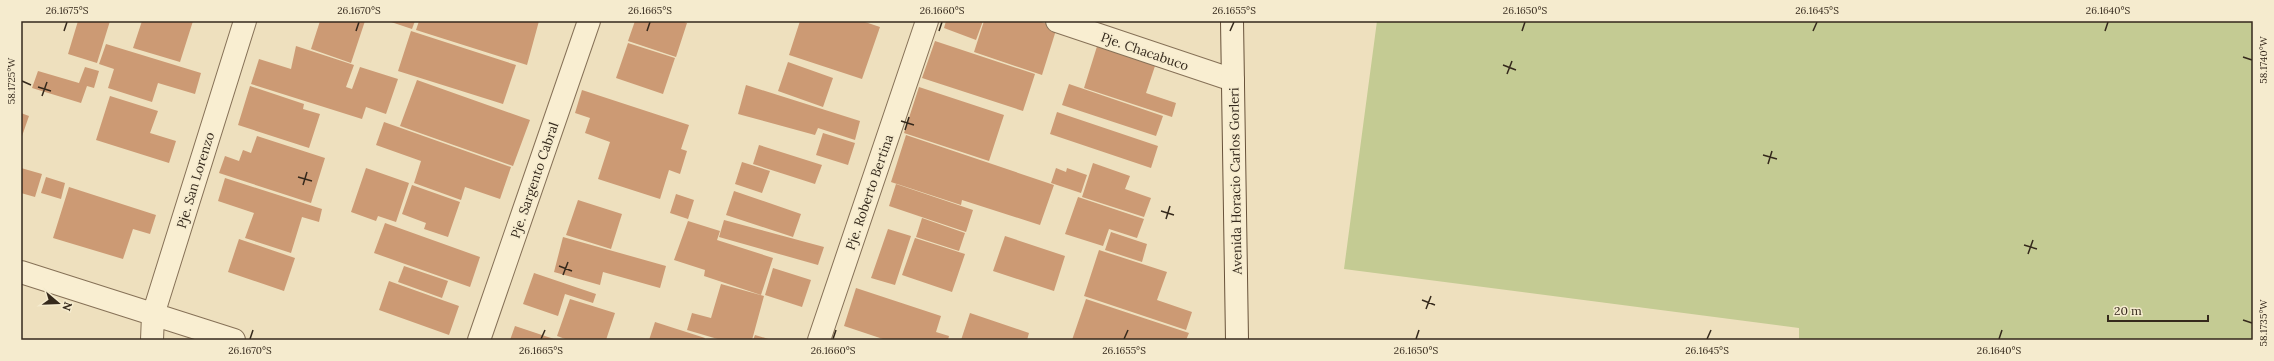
<svg xmlns="http://www.w3.org/2000/svg" width="2274" height="361" viewBox="0 0 2274 361" font-family="Lora,serif">
<rect width="100%" height="100%" fill="#eee0be"/>
<!-- green -->
<path fill="#c4cb93" d="M 1377,21 L 2253,21 L 2253,340 L 1799,340 L 1799,328 L 1344,269 Z"/>
<!-- building -->
<path fill="#cc9a74" d="M 78,21 L 110,21 L 97,63 L 68,54 Z
M 142,21 L 193,21 L 180,62 L 133,48 Z
M 320,21 L 365,21 L 351,63 L 311,49 Z
M 388,21 L 415,21 L 412,29 Z
M 419,21 L 539,21 L 527,65 L 416,30 Z
M 635,21 L 681,21 L 687,23 L 676,57 L 628,41 Z
M 800,21 L 862,21 L 880,27 L 862,79 L 789,55 Z
M 946,21 L 983,21 L 976,40 L 944,28 Z
M 984,21 L 1038,21 L 1057,27 L 1042,75 L 974,52 Z
M 411,31 L 516,65 L 503,104 L 398,71 Z
M 1099,40 L 1157,60 L 1146,93 L 1176,103 L 1172,117 L 1084,88 Z
M 935,41 L 1035,74 L 1023,111 L 922,78 Z
M 628,43 L 675,58 L 663,94 L 616,78 Z
M 106,44 L 201,73 L 195,94 L 158,83 L 152,102 L 108,88 L 114,69 L 99,64 Z
M 296,46 L 354,65 L 346,87 L 352,89 L 360,67 L 398,79 L 386,114 L 366,107 L 362,119 L 251,84 L 259,59 L 291,69 Z
M 788,62 L 833,78 L 823,107 L 778,91 Z
M 85,67 L 99,71 L 94,88 L 87,86 L 81,103 L 32,88 L 38,71 L 79,83 Z
M 417,80 L 530,120 L 513,166 L 400,126 Z
M 1069,84 L 1163,116 L 1156,136 L 1062,105 Z
M 746,85 L 860,121 L 855,140 L 818,128 L 815,135 L 738,114 Z
M 250,86 L 304,104 L 303,109 L 320,114 L 309,148 L 238,125 Z
M 919,87 L 1004,115 L 989,161 L 904,133 Z
M 582,90 L 689,125 L 681,149 L 687,151 L 680,174 L 669,170 L 660,199 L 598,179 L 610,142 L 585,133 L 590,118 L 575,113 Z
M 110,96 L 158,111 L 150,133 L 176,141 L 169,163 L 96,140 Z
M 1057,112 L 1158,146 L 1151,168 L 1050,134 Z
M 21,113 L 29,116 L 21,139 Z
M 384,122 L 511,167 L 500,199 L 465,187 L 461,200 L 414,183 L 421,161 L 376,145 Z
M 823,133 L 855,143 L 848,165 L 816,155 Z
M 906,135 L 1054,185 L 1040,225 L 962,200 L 961,205 L 891,182 Z
M 257,136 L 325,158 L 311,203 L 219,173 L 225,156 L 239,161 L 243,150 L 251,153 Z
M 759,145 L 822,165 L 815,184 L 753,164 Z
M 742,162 L 770,171 L 762,193 L 735,184 Z
M 1093,163 L 1130,176 L 1125,189 L 1151,198 L 1144,217 L 1082,197 Z
M 21,168 L 42,174 L 35,197 L 21,193 Z
M 366,168 L 409,183 L 396,222 L 378,216 L 376,221 L 351,212 Z
M 1056,168 L 1066,172 L 1067,168 L 1087,175 L 1081,193 L 1051,183 Z
M 46,177 L 65,183 L 61,199 L 41,193 Z
M 225,178 L 322,209 L 319,222 L 302,217 L 291,253 L 245,238 L 254,213 L 218,201 Z
M 896,184 L 973,210 L 966,232 L 889,206 Z
M 412,185 L 460,202 L 448,237 L 424,229 L 426,223 L 402,214 Z
M 69,187 L 156,215 L 150,234 L 133,229 L 123,259 L 53,238 Z
M 734,191 L 801,214 L 793,237 L 726,215 Z
M 676,194 L 694,200 L 688,219 L 670,213 Z
M 1078,197 L 1144,219 L 1137,238 L 1109,229 L 1103,246 L 1065,234 Z
M 578,200 L 622,214 L 611,249 L 566,235 Z
M 922,218 L 965,233 L 959,251 L 916,237 Z
M 724,220 L 824,247 L 818,265 L 719,237 Z
M 688,221 L 720,231 L 717,240 L 773,258 L 761,295 L 704,276 L 705,270 L 674,260 Z
M 385,223 L 480,257 L 470,287 L 374,253 Z
M 888,229 L 911,236 L 895,285 L 871,278 Z
M 1111,232 L 1147,244 L 1142,262 L 1105,250 Z
M 1005,236 L 1065,256 L 1054,291 L 993,271 Z
M 563,237 L 666,266 L 660,288 L 603,272 L 600,285 L 554,272 Z
M 915,238 L 965,254 L 952,292 L 902,275 Z
M 239,239 L 295,258 L 284,291 L 228,272 Z
M 1099,250 L 1167,272 L 1157,300 L 1192,312 L 1186,330 L 1084,296 Z
M 404,266 L 448,281 L 442,298 L 398,282 Z
M 773,268 L 811,280 L 802,307 L 765,295 Z
M 534,273 L 596,294 L 593,303 L 565,294 L 558,316 L 523,304 Z
M 389,281 L 459,306 L 449,335 L 379,310 Z
M 721,284 L 764,296 L 752,340 L 721,340 L 687,330 L 692,313 L 711,318 Z
M 856,288 L 941,316 L 936,332 L 949,336 L 948,340 L 886,340 L 844,326 Z
M 570,299 L 615,313 L 606,340 L 568,340 L 557,336 Z
M 1086,299 L 1189,333 L 1186,340 L 1072,340 Z
M 970,313 L 1029,333 L 1027,340 L 961,340 Z
M 655,322 L 705,338 L 704,340 L 649,340 Z
M 515,326 L 557,340 L 510,340 Z
M 755,335 L 772,340 L 753,340 Z"/>
<g fill="none" stroke-linecap="round" stroke-linejoin="round">
<defs>
<path id="minor" d="M 1057,21 L 1233,80
M 21,272 L 234,340
M 152,340 L 153,315 L 245,21
M 479,340 L 589,21
M 819,340 L 927,21"/>
<path id="secondary" d="M 1232,21 L 1237,340"/>
</defs>
<!-- minor casing -->
<use href="#minor" stroke="#867157" stroke-width="24"/>
<!-- secondary casing -->
<use href="#secondary" stroke="#68523a" stroke-width="24"/>
<!-- minor -->
<use href="#minor" stroke="#f9eed1" stroke-width="22"/>
<!-- secondary -->
<use href="#secondary" stroke="#f9eed1" stroke-width="22"/>
</g>
<!-- ticks -->
<path fill="none" stroke="#35291c" stroke-width="1.5" d="M 64,31 L 67,22M 356,31 L 359,22M 647,31 L 650,22M 939,31 L 942,22M 1230,31 L 1234,22M 1522,31 L 1525,22M 1813,31 L 1817,22M 2105,31 L 2108,22M 2243,57 L 2252,60M 1503,65 L 1516,70M 1507,74 L 1512,61M 22,81 L 31,85M 38,87 L 51,91M 42,96 L 47,82M 901,121 L 914,125M 905,130 L 909,117M 1763,155 L 1777,159M 1768,164 L 1772,151M 298,177 L 312,181M 303,185 L 307,172M 1161,211 L 1174,215M 1166,219 L 1170,206M 2024,245 L 2037,249M 2028,254 L 2033,240M 559,266 L 572,271M 563,275 L 568,262M 1422,300 L 1435,305M 1426,309 L 1431,296M 2243,320 L 2252,323M 250,339 L 253,330M 541,339 L 545,330M 833,339 L 836,330M 1124,339 L 1128,330M 1416,339 L 1419,330M 1707,339 L 1711,330M 1999,339 L 2002,330"/>
<g text-anchor="middle" stroke-width="3" stroke-linejoin="round" paint-order="stroke">
<!-- street labels -->
<g font-size="13" fill="#35291c" stroke="#f5ebce">
<text transform="translate(1145 51) rotate(19)" y="5">Pje. Chacabuco</text>
<text transform="translate(195 180) rotate(-73)" y="5">Pje. San Lorenzo</text>
<text transform="translate(534 180) rotate(-71)" y="5">Pje. Sargento Cabral</text>
<text transform="translate(1235 181) rotate(-91)" y="5">Avenida Horacio Carlos Gorleri</text>
<text transform="translate(869 192) rotate(-71)" y="5">Pje. Roberto Bertina</text>
</g>
</g>
<!-- border -->
<rect width="2274" height="361" fill="none" stroke="#f5ebce" stroke-width="44"/>
<!-- north arrow -->
<g transform="translate(58 303) rotate(109)" stroke="#f5ebce" stroke-width="3" paint-order="stroke">
<path d="M0-3L7 15L0 10L-7 15Z" fill="#35291c"/>
<text y="-6" font-size="11" font-weight="bold" text-anchor="middle" fill="#35291c">N</text>
</g>
<!-- scale -->
<path d="M2108 315v6h100v-6" fill="none" stroke="#35291c" stroke-width="2"/>
<text x="2114" y="315" font-size="12" fill="#35291c" stroke="#f5ebce" stroke-width="3" paint-order="stroke">20 m</text>
<rect x="22" y="22" width="2230" height="317" fill="none" stroke="#35291c" stroke-width="1.5"/>
<g font-size="10" text-anchor="middle" fill="#35291c">
<text x="67" y="14">26.1675°S</text>
<text x="359" y="14">26.1670°S</text>
<text x="650" y="14">26.1665°S</text>
<text x="942" y="14">26.1660°S</text>
<text x="1234" y="14">26.1655°S</text>
<text x="1525" y="14">26.1650°S</text>
<text x="1817" y="14">26.1645°S</text>
<text x="2108" y="14">26.1640°S</text>
<text transform="translate(2263 60) rotate(-90)" y="4">58.1740°W</text>
<text transform="translate(11 81) rotate(-90)" y="4">58.1725°W</text>
<text transform="translate(2263 323) rotate(-90)" y="4">58.1735°W</text>
<text x="250" y="354">26.1670°S</text>
<text x="541" y="354">26.1665°S</text>
<text x="833" y="354">26.1660°S</text>
<text x="1124" y="354">26.1655°S</text>
<text x="1416" y="354">26.1650°S</text>
<text x="1707" y="354">26.1645°S</text>
<text x="1999" y="354">26.1640°S</text>
</g>
</svg>
